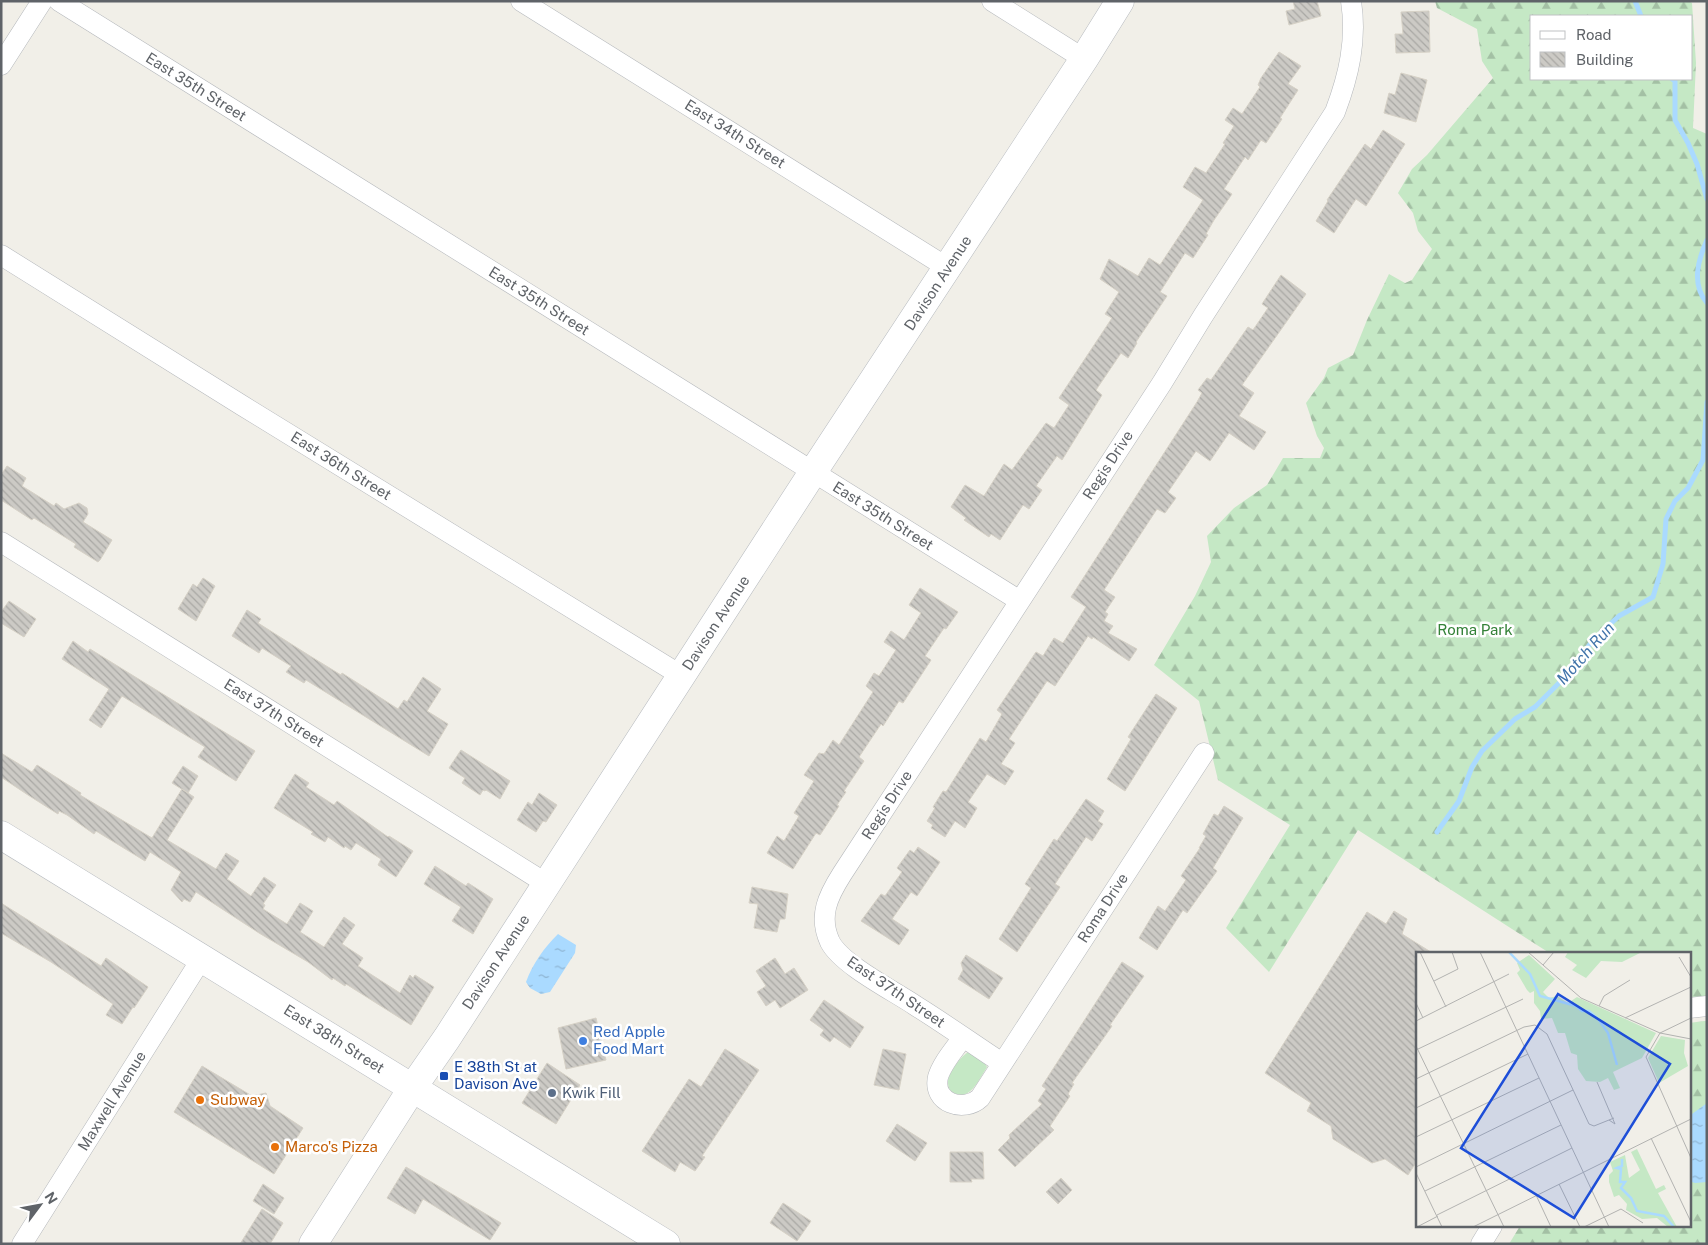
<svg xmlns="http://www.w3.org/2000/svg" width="1708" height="1245" viewBox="0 0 1708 1245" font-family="'Public Sans',sans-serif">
<defs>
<pattern id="forest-firs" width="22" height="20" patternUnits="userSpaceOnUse" patternTransform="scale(1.25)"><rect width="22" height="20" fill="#c5e8c5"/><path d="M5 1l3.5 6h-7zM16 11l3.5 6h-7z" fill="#a3c0a4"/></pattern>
<pattern id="water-ripples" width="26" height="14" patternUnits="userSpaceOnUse" patternTransform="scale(1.25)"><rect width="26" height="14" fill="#aadaff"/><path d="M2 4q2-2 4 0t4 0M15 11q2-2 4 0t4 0" fill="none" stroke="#8eb4d2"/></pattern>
<pattern id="building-back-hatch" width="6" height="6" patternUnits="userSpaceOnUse" patternTransform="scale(1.25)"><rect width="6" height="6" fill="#cccac5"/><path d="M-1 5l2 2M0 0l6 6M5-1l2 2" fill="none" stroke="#a9a8a4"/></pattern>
</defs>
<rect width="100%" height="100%" fill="#f1efe8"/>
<!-- green -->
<path fill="#c5e8c5" d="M 969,1052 L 985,1064 L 987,1067 C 978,1081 969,1104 951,1091 C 949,1089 948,1086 948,1083 C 947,1075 962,1054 969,1052 Z"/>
<!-- forest -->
<path fill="url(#forest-firs)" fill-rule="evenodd" d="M 1435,1 L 1689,1 L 1692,3 L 1696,63 L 1693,128 L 1707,134 L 1707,997 L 1689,997 L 1689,954 L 1551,954 L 1358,830 L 1269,972 L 1226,928 L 1290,825 L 1218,780 L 1199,701 L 1154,665 L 1195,596 L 1211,562 L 1207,536 L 1234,508 L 1267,485 L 1283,458 L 1320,458 L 1324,448 L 1317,436 L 1306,403 L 1324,378 L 1328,368 L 1353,355 L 1367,320 L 1389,274 L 1405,283 L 1412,280 L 1432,249 L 1418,231 L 1413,213 L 1398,193 L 1412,169 L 1427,155 L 1493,78 L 1482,61 L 1477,29 L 1437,8 ZM 1532,16 L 1692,16 L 1692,79 L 1532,79 Z
M 1704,1021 L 1707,1021 L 1707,1244 L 1509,1244 L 1520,1226 L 1689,1226 L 1689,1023 Z"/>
<!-- water -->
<path fill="url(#water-ripples)" d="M 558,934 L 576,945 L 575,953 L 550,992 L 541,994 L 530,988 L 526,982 C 533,963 544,948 558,934 Z
M 1707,1103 L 1707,1182 L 1695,1183 L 1689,1181 L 1689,1118 L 1692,1114 Z"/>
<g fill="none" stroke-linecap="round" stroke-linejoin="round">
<!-- stream -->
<path stroke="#aadaff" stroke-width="5" d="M 1635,1 L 1641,16
M 1672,79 L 1675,81 L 1675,120 L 1688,143 L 1697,164 L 1707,199
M 1707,240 C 1698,260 1691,284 1707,303
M 1437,832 L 1459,801 L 1472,767 L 1482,751 L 1515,719 L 1535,707 L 1563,679 L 1594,639 L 1619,616 L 1653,597 L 1663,564 L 1666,519 L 1675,501 L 1688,488 L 1703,460 L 1707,402"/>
</g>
<!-- building -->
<path fill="url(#building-back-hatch)" stroke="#d6d1c6" d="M 1293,1 L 1317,1 L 1321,16 L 1289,25 L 1286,11 L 1295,9 Z
M 1429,11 L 1430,52 L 1396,53 L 1395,34 L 1403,34 L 1401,12 Z
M 1279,52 L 1301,66 L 1288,84 L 1298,90 L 1280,118 L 1282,119 L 1266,143 L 1261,140 L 1248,160 L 1245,157 L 1224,189 L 1232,194 L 1214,220 L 1206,234 L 1208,235 L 1193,258 L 1185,253 L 1160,292 L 1167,296 L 1136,342 L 1137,343 L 1128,358 L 1121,353 L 1096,390 L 1102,395 L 1062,460 L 1057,456 L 1036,486 L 1042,490 L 1029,509 L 1023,505 L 1000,540 L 991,534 L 989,537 L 964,520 L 966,518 L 951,507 L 965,485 L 984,496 L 1004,464 L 1012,470 L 1046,423 L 1054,428 L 1069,405 L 1059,398 L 1112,318 L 1105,314 L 1119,292 L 1100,279 L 1109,259 L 1138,276 L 1149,258 L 1160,265 L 1203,200 L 1183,187 L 1195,167 L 1206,173 L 1225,144 L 1223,143 L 1234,126 L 1225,120 L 1233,108 L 1242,114 L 1260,87 L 1258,85 L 1261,78 Z
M 1401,73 L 1427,80 L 1416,122 L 1384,113 L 1389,93 L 1395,95 Z
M 1383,130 L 1405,144 L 1366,206 L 1356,199 L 1334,233 L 1316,221 L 1328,201 L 1327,200 L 1365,144 L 1371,149 Z
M 1281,275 L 1306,294 L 1242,385 L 1254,393 L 1239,416 L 1266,432 L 1254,450 L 1229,433 L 1210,461 L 1196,451 L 1168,492 L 1176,498 L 1165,513 L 1157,509 L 1104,590 L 1115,597 L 1105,612 L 1108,614 L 1104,621 L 1113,626 L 1108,633 L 1137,649 L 1129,661 L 1093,637 L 1092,639 L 1088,636 L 1055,686 L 1047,681 L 1009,739 L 1015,743 L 1001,764 L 1014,771 L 1005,785 L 987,774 L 968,802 L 977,808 L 965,828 L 955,821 L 945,837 L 931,828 L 933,825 L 927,821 L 935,808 L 933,807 L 943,791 L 946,792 L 980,738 L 986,742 L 1002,714 L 997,710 L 1036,652 L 1043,656 L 1054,638 L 1063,643 L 1086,607 L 1071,597 L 1197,402 L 1202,393 L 1198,390 L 1207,378 L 1211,380 L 1248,327 L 1253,330 L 1268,308 L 1262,304 Z
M 7,466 L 26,478 L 22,486 L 54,506 L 56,503 L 64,509 L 79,503 L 87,508 L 88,514 L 83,522 L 112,540 L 100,560 L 98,562 L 74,547 L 76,544 L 34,518 L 32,520 L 1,500 L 1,475 Z
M 203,578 L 215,586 L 196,621 L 178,609 L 193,584 L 197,587 Z
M 920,588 L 958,612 L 946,629 L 944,628 L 925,656 L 931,660 L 903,703 L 899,701 L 883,726 L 881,724 L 859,757 L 864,761 L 844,791 L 846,792 L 837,805 L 839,806 L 820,835 L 816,833 L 793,869 L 767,853 L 777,836 L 784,841 L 799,816 L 794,813 L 814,781 L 804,775 L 819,753 L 824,754 L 833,740 L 839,745 L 873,692 L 866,686 L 874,673 L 879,676 L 896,650 L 884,642 L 891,631 L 904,640 L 921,613 L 909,605 Z
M 9,601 L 36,619 L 24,637 L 1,623 L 1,612 Z
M 247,610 L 261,619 L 258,623 L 310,656 L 341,675 L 342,673 L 398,709 L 404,700 L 407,702 L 423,677 L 441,689 L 427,711 L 448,724 L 429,756 L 306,680 L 304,683 L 286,672 L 291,666 L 262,648 L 259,653 L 232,636 Z
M 73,641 L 88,652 L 90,649 L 255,751 L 236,781 L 198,757 L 205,747 L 122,696 L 101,728 L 89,720 L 109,689 L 62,659 Z
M 1156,694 L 1177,708 L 1125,791 L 1107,779 L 1131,739 L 1128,737 Z
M 461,750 L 510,781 L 500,799 L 486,790 L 485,791 L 483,790 L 480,795 L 462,783 L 465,778 L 449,768 Z
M 1,753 L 32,772 L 37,765 L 81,793 L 80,795 L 152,838 L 182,789 L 194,797 L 167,840 L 216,869 L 226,853 L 239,861 L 227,879 L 251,896 L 264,877 L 276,885 L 263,904 L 265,905 L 263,909 L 287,924 L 300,903 L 313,911 L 300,932 L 324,947 L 344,917 L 355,925 L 342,944 L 363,958 L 358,966 L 400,993 L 410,975 L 413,978 L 415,975 L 434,987 L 411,1025 L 346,984 L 345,986 L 333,978 L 332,980 L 308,962 L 259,933 L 196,892 L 190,902 L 184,899 L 182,902 L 171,890 L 181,872 L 150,852 L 145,861 L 96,831 L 94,834 L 67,815 L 59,811 L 58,814 L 28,795 L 1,777 Z
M 183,766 L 198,776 L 188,793 L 172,783 Z
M 295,774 L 309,783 L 306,787 L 334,805 L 337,801 L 388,837 L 389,836 L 413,851 L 396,877 L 378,865 L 381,859 L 356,843 L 351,850 L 345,846 L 344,848 L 328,837 L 325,842 L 311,834 L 313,832 L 274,808 Z
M 539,793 L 557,805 L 546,822 L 543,821 L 536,832 L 517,820 L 528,802 L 532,805 Z
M 1086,799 L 1104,811 L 1098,821 L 1103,824 L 1092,841 L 1086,837 L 1055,884 L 1060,887 L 1017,952 L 999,939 L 1031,888 L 1025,884 L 1054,839 L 1057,841 Z
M 1224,806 L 1243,818 L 1213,868 L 1217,871 L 1187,913 L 1183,910 L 1157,950 L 1139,938 L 1158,906 L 1165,911 L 1186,880 L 1181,876 L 1200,848 L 1199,848 L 1206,836 L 1203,834 L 1214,814 L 1218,816 Z
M 918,847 L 940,862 L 917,896 L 911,892 L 892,919 L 909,930 L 899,945 L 861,921 L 881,894 L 885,896 L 902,872 L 897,868 L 910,850 L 914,853 Z
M 435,866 L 466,886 L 468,883 L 493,899 L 473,934 L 452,921 L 461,907 L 424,884 Z
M 752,887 L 788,894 L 785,919 L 780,919 L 777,932 L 754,928 L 758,904 L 749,903 Z
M 1,903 L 101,966 L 106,958 L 148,987 L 134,1008 L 133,1007 L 122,1024 L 106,1015 L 113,1004 L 51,962 L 1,933 Z
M 1394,911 L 1407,919 L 1402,934 L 1434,954 L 1417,954 L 1417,1161 L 1408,1175 L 1385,1159 L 1372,1163 L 1333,1139 L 1331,1126 L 1307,1111 L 1311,1103 L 1265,1073 L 1367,912 L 1386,924 Z
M 966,955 L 1003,978 L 989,999 L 958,979 L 963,970 L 961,963 Z
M 775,958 L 785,974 L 794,968 L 808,990 L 780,1008 L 775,1000 L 766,1006 L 757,992 L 766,986 L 756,971 Z
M 1122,962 L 1144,976 L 1110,1025 L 1112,1026 L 1072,1083 L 1074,1084 L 1068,1094 L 1070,1096 L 1050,1126 L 1054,1130 L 1015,1167 L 998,1150 L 1010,1138 L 1009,1135 L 1042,1104 L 1038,1101 L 1046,1089 L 1042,1086 Z
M 824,1000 L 864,1027 L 850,1048 L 834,1037 L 830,1042 L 820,1035 L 824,1030 L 810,1020 Z
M 596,1018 L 606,1060 L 566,1069 L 558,1028 Z
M 725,1049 L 759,1070 L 702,1156 L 705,1157 L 695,1171 L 680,1162 L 675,1172 L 642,1151 L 689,1079 L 701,1087 Z
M 883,1049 L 906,1054 L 899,1090 L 874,1085 Z
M 547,1063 L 580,1085 L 556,1124 L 522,1103 Z
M 202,1066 L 252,1096 L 266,1093 L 270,1106 L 303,1128 L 274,1174 L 174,1112 Z
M 897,1124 L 927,1143 L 915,1161 L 886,1141 Z
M 950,1152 L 983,1152 L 984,1179 L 971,1179 L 972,1182 L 950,1182 Z
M 406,1167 L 501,1223 L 490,1240 L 423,1199 L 415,1214 L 387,1198 Z
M 1061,1178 L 1072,1190 L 1058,1204 L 1046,1192 Z
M 263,1184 L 284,1198 L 274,1214 L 253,1201 Z
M 783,1203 L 811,1221 L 797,1241 L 770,1223 Z
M 262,1209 L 283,1223 L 270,1244 L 240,1244 Z"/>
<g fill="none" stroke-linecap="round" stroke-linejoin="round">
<defs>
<path id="street" d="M 59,1 L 1020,601
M 521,1 L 948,268
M 992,1 L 1084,59
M 1,65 L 42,1
M 1,255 L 243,406 L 682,676
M 1,542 L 547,884
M 1689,1008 L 1707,1006
M 963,1037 C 955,1049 942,1063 938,1077 C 932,1103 964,1113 980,1098 L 1204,753
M 1002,1063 C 973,1044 945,1024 916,1006 C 894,991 842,965 830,942 C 818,916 828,896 842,874 L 1162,383 L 1203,316 L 1335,112 C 1349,75 1357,40 1351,1
M 22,1244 L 202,958
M 1481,1244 L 1492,1226"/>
<path id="secondary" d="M 1,835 L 666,1244
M 313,1244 L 413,1087 L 447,1038 L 813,472 L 1084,59 L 1120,1"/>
</defs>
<!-- street casing -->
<use href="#street" stroke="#b5b8bc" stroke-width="21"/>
<!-- secondary casing -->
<use href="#secondary" stroke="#b6babf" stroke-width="29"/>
<!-- street -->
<use href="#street" stroke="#fff" stroke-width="20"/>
<!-- secondary -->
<use href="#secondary" stroke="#fff" stroke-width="28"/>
</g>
<!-- markers -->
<circle fill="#3f7fe0" stroke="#fff" stroke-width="2" cx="583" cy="1041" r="5"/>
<rect fill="#1a4fb4" stroke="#fff" stroke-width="2" x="439" y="1071" width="10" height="10" rx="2.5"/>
<circle fill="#5c6f8a" stroke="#fff" stroke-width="2" cx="552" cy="1093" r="5"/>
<g fill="#e8710a" stroke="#fff" stroke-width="2">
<circle cx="200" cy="1100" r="5"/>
<circle cx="275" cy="1147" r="5"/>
</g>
<g text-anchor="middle" stroke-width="5" stroke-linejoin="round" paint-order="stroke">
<!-- street labels -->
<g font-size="15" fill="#5f6368" stroke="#fff">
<text transform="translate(196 87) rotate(32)" y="5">East 35th Street</text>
<text transform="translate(735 134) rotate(32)" y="5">East 34th Street</text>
<text transform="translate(938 283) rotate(-57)" y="5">Davison Avenue</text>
<text transform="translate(539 301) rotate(32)" y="5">East 35th Street</text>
<text transform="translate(1108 465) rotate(-57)" y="5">Regis Drive</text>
<text transform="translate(341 466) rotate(32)" y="5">East 36th Street</text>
<text transform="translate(883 516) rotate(32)" y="5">East 35th Street</text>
<text transform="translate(716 623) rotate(-57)" y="5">Davison Avenue</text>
<text transform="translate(274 713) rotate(32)" y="5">East 37th Street</text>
<text transform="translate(887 805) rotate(-57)" y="5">Regis Drive</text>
<text transform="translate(1103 908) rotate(-57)" y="5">Roma Drive</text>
<text transform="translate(496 962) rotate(-57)" y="5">Davison Avenue</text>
<text transform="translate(896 992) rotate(34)" y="5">East 37th Street</text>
<text transform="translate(334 1039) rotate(32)" y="5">East 38th Street</text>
<text transform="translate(112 1101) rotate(-58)" y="5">Maxwell Avenue</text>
</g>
<!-- park labels -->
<g font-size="15" fill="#348238" stroke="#fff">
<text x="1475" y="635">Roma Park</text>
</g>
<!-- shop labels -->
<g font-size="15" fill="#366cbe" stroke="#fff" text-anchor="start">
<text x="593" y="1037">Red Apple<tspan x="593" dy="17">Food Mart</tspan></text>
</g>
<!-- transit labels -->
<g font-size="15" fill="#164399" stroke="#fff" text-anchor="start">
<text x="454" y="1072">E 38th St at<tspan x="454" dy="17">Davison Ave</tspan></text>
</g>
<!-- service labels -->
<g font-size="15" fill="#4e5e75" stroke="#fff" text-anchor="start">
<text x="562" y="1098">Kwik Fill</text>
</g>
<!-- food labels -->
<g font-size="15" fill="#c56008" stroke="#fff" text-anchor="start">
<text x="210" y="1105">Subway</text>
<text x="285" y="1152">Marco's Pizza</text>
</g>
<!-- water labels -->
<g font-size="16" font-style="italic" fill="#4174aa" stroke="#fff">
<text transform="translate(1585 653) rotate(-48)" y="6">Motch Run</text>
</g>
</g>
<!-- overview -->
<g transform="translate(1416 952)">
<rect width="275" height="275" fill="#f1efe8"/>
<path d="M 152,0 L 226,0 L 206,10 L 185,9 L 170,26 L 156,18 L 161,13 L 149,5 ZM 113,3 L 139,27 L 127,40 L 133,46 L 141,44 L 152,51 L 161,45 L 240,81 L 226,106 L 197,120 L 204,136 L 198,138 L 192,126 L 184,130 L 170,129 L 162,117 L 161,103 L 155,101 L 149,81 L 142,81 L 136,66 L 125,67 L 124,59 L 118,51 L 118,39 L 114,41 L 111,38 L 101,21 L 104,18 L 101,11 ZM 245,84 L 269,88 L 268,101 L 272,114 L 243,131 L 232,106 ZM 221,197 L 240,237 L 248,233 L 250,237 L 242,241 L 261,275 L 252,275 L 241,266 L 226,267 L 210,258 L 211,252 L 203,243 L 198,245 L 193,230 L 193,223 L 197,219 L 194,210 L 209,203 L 213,226 L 224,218 L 215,200 Z" fill="#c5e8c5"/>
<path fill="none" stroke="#aadaff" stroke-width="2.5" d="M 93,0 L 114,22 L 124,44 L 160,54 L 166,59 L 173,59 L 183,68 L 192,81 L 201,113M 206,207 L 206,214 L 201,216 L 205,217 L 204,230 L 209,230 L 205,236 L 215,246 L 221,259 L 248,264 L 258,275"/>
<path fill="none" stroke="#b3b3b1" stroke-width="1" d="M 4,0 L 30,55M 64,0 L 193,275M 112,0 L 165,46 L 244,81 L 275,87M 263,5 L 275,25M 127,13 L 138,0M 18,29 L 42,17 L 36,0M 0,51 L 7,66M 183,54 L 188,44 L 214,28M 209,66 L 275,35M 275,66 L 244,81 L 230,105 L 275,206M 0,69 L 93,22M 0,94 L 88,275M 0,98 L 107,47M 0,127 L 108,75 L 119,73 L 131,82 L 173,172 L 178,174 L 198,166M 181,130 L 199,172 L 193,168M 0,156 L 112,102M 0,185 L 123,126M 235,186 L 275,270M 0,215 L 157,138M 0,221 L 26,275M 143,232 L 164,275M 9,239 L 145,173M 120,243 L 135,275M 21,263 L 156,196M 1,275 L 22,264M 57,275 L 275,167M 168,275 L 205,257 L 227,271"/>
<path fill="#1d4ed8" fill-opacity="0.15" stroke="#1d4ed8" stroke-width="2.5" d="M 142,42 L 254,112 L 158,266 L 45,196 Z"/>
<rect width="275" height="275" fill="none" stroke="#5f6368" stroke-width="2.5"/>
</g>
<!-- border -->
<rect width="1708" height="1245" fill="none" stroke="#5f6368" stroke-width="5"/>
<!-- legend -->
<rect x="1530" y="15" width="162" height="65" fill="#ffffff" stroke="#bfc1c3"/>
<rect x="1540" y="31" width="25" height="8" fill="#ffffff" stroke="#bfc1c3"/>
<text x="1576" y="40" font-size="15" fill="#5f6368">Road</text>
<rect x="1540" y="52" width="25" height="15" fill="url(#building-back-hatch)" stroke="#bfc1c3"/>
<text x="1576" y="65" font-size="15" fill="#5f6368">Building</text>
<!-- north arrow -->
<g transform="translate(40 1205) rotate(58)" stroke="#ffffff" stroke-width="4" paint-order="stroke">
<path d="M0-4L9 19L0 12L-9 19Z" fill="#5f6368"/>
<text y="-8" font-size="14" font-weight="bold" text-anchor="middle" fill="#5f6368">N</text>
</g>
</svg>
